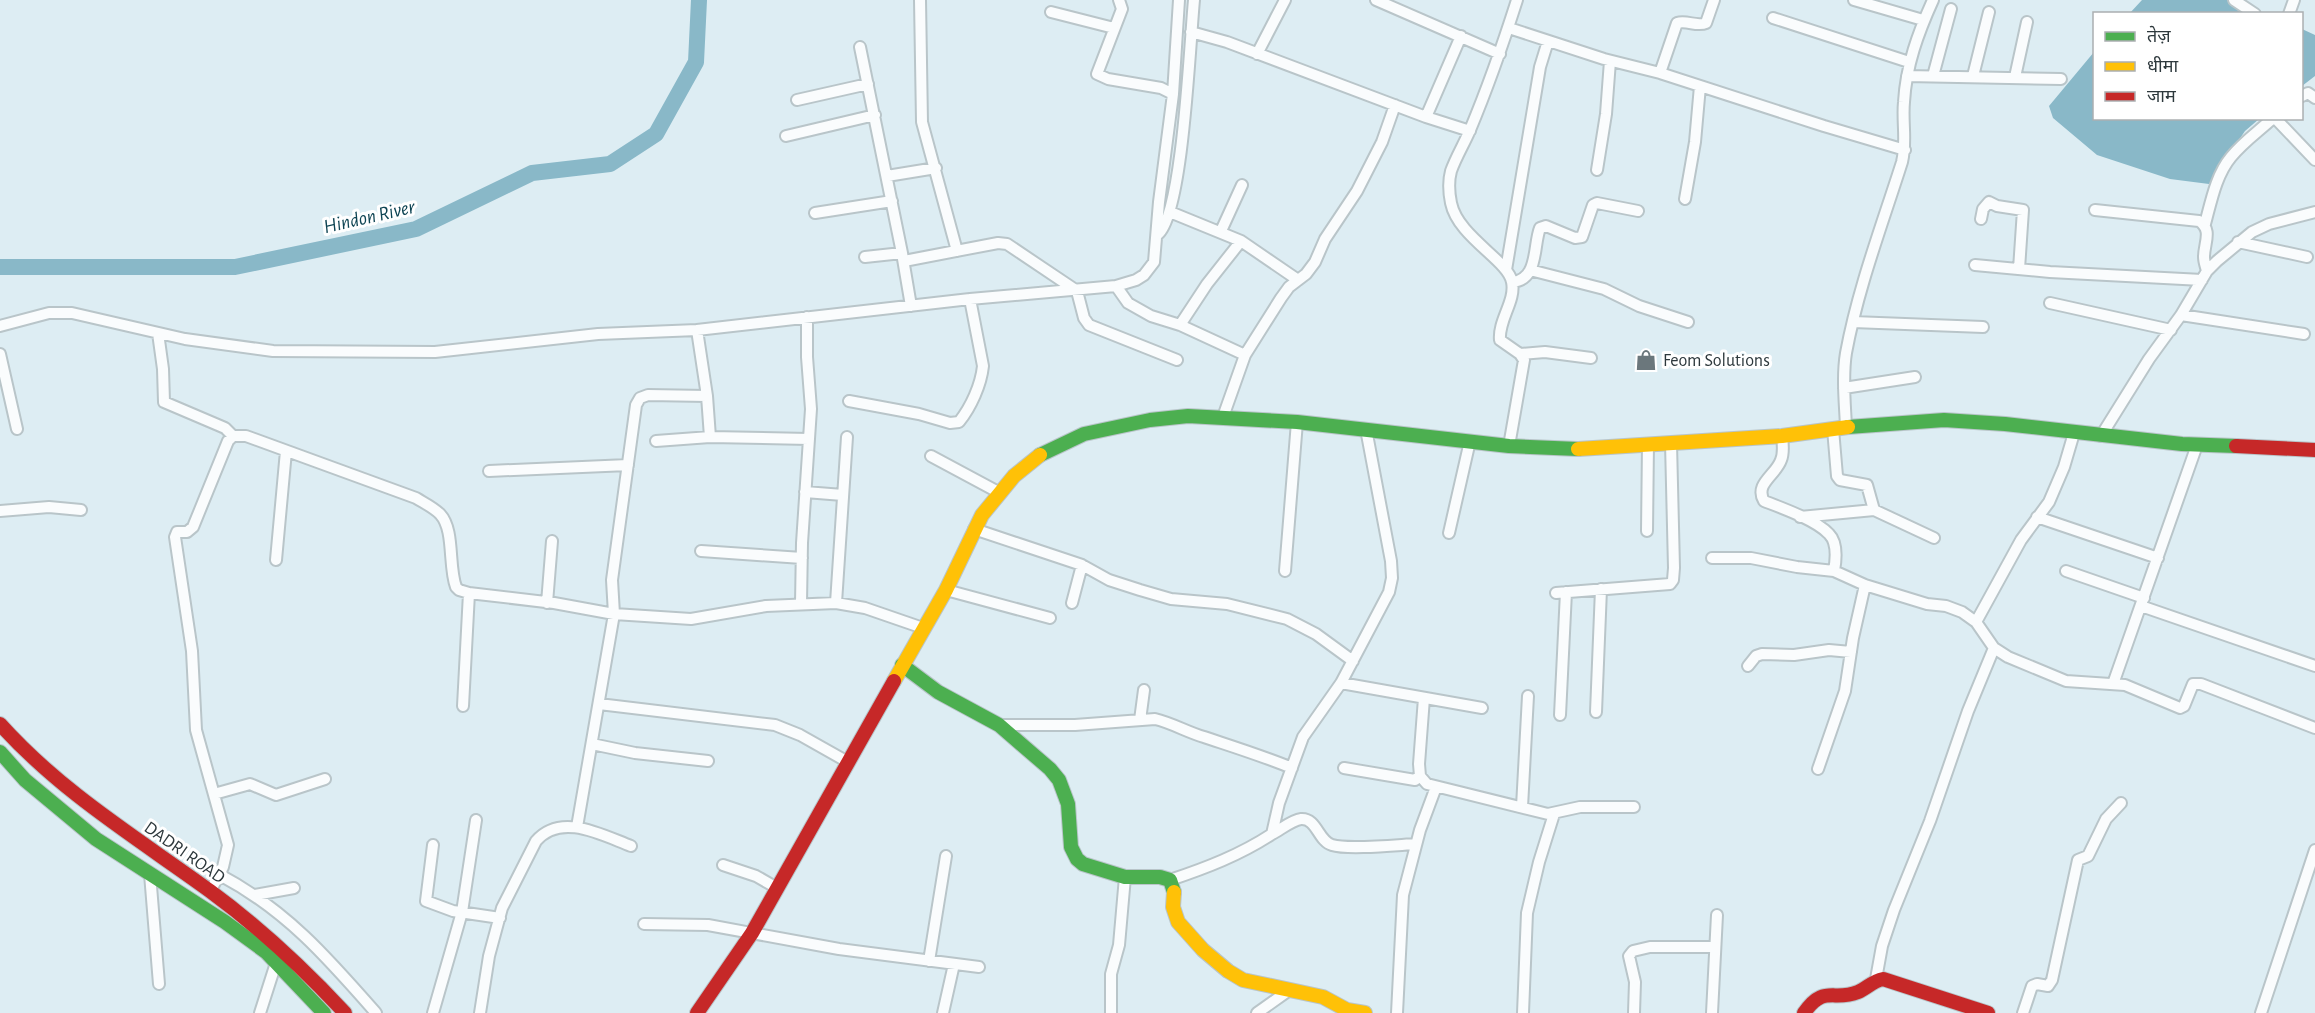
<svg xmlns="http://www.w3.org/2000/svg" width="2315" height="1013" viewBox="0 0 2315 1013" font-family="'Alegreya Sans','Noto Sans Devanagari',sans-serif">
<rect width="100%" height="100%" fill="#ddedf3"/>
<!-- water -->
<path fill="#89b8c8" d="M 2142,0 L 2239,0 L 2262,13 L 2129,14 Z
M 2302,29 L 2315,35 L 2315,76 L 2302,86 Z
M 2094,52 L 2094,118 L 2259,119 L 2245,131 L 2209,184 L 2170,179 L 2097,155 L 2053,118 L 2049,106 Z"/>
<g fill="none" stroke-linecap="round" stroke-linejoin="round">
<!-- river -->
<path stroke="#89b8c8" stroke-width="16" d="M 0,267 L 235,267 L 416,229 L 532,173 L 610,164 L 656,134 L 696,62 L 699,0"/>
<defs>
<path id="street" d="M 920,0 L 922,122 L 957,251
M 1119,0 L 1122,9 L 1097,74 L 1108,79 L 1161,88 L 1173,94
M 1376,0 L 1500,54
M 1854,0 L 1923,20
M 2234,0 L 2255,14
M 1051,12 L 1114,28
M 2289,14 L 2294,0
M 1773,18 L 1909,62
M 1509,28 L 1604,59 L 1660,73 L 1824,126 L 1905,150
M 1191,32 L 1227,42 L 1426,117 L 1470,131
M 860,47 L 902,253 L 911,306
M 1257,54 L 1285,0
M 1660,73 L 1677,23 C 1687,20 1697,27 1706,23 L 1714,0
M 1907,76 L 2061,79
M 1933,76 L 1951,9
M 1973,76 L 1989,12
M 2015,77 L 2027,22
M 2302,96 L 2308,93 L 2315,98
M 797,100 L 868,84
M 1426,117 L 1461,36
M 2275,118 L 2315,160
M 786,136 L 875,115
M 1597,170 L 1606,114 L 1610,61
M 887,176 L 936,168
M 1685,199 L 1695,142 L 1700,86
M 2095,210 L 2199,221 C 2213,230 2204,243 2204,257 C 2204,262 2206,267 2207,271
M 1170,212 L 1241,241 L 1298,280
M 815,213 L 892,201
M 1981,219 L 1983,209 L 1989,202 L 1997,206 L 2023,210 L 2019,269
M 2205,224 C 2211,202 2216,175 2231,157 C 2243,142 2259,131 2273,118
M 1221,231 L 1242,185
M 1158,234 C 1183,214 1190,40 1194,0
M 2238,242 L 2307,257
M 865,257 L 902,253
M 904,261 L 998,243 L 1007,244 L 1077,291 L 1084,318 L 1089,325 L 1177,360
M 1975,265 L 2050,272 L 2202,280
M 1506,270 L 1540,67 L 1548,41
M 1530,270 L 1604,289 L 1639,306 L 1688,322
M 1512,282 C 1539,280 1533,245 1540,228 L 1546,226 L 1575,238 L 1582,237 L 1593,205 L 1597,203 L 1638,211
M 1116,286 L 1128,303 L 1151,316 L 1180,325 L 1245,355
M 2050,303 L 2171,330
M 2181,315 L 2304,334
M 1853,322 L 1983,327
M 1180,325 L 1207,284 L 1241,241
M 0,326 L 49,313 L 72,313 L 185,339 L 273,351 L 435,352 L 598,334 L 697,330 L 970,299 L 1116,286 L 1136,280 L 1144,275 L 1154,262 L 1159,202 L 1173,94 L 1179,0
M 697,330 L 707,396 L 710,437
M 158,333 L 163,369 L 164,402 L 218,425 L 225,428 L 233,436
M 0,354 L 17,429
M 1520,354 L 1545,352 L 1591,358
M 1844,388 L 1915,377
M 849,401 L 919,414 L 950,423 L 959,422 C 971,407 981,385 983,366 L 970,299
M 1223,417 L 1245,355 L 1281,298 L 1289,287 L 1306,274 L 1315,262 L 1325,239 L 1357,191 L 1382,142 L 1395,105
M 1846,427 C 1845,403 1842,377 1846,353 C 1858,288 1882,225 1902,162 C 1907,142 1902,122 1904,102 C 1906,66 1918,33 1933,0
M 1833,429 L 1837,476 L 1840,480 L 1867,485 L 1874,510 L 1934,538
M 1782,436 C 1783,444 1784,453 1781,460 C 1776,475 1754,484 1764,501 C 1782,508 1816,520 1829,534 C 1838,543 1836,560 1834,571
M 2101,436 L 2149,359 L 2181,315 L 2207,271 L 2217,261 L 2252,232 L 2269,224 L 2315,212
M 656,441 L 710,437 L 809,439
M 1509,446 L 1524,360 L 1520,354 L 1500,340 C 1498,320 1516,301 1512,282 C 1508,260 1458,237 1451,203 C 1449,193 1448,182 1451,171 C 1456,157 1464,144 1470,130 C 1488,87 1503,44 1517,0
M 931,456 L 1000,493
M 489,471 L 628,465
M 805,492 L 843,495
M 0,511 L 49,507 L 81,510
M 1800,517 L 1874,510
M 2037,517 L 2158,558
M 974,529 L 1082,565 L 1109,580 L 1140,590 L 1171,599 L 1227,604 L 1287,619 L 1316,634 L 1353,661
M 1647,531 L 1648,444
M 1449,533 L 1470,441
M 701,551 L 802,558
M 1712,558 L 1751,558 L 1797,567 L 1834,571 L 1865,585 L 1927,604 L 1946,606 L 1962,612 L 1976,622 L 1994,648 L 2008,657 L 2066,681 L 2125,685 L 2180,708 L 2184,706 L 2193,684 L 2201,684 L 2315,728
M 276,560 L 286,451
M 1285,571 L 1297,422
M 2066,571 L 2144,598
M 946,590 L 1050,618
M 1556,593 L 1670,584 L 1673,580 L 1674,568 L 1671,443
M 547,603 L 552,541
M 801,603 L 802,543 L 811,409 L 807,357 L 807,317
M 836,603 L 847,437
M 1072,603 L 1082,565
M 2141,606 L 2315,666
M 1976,622 L 2021,540 L 2049,502 L 2064,467 L 2074,433
M 1748,666 L 1756,656 L 1762,654 L 1794,655 L 1829,650 L 1851,652
M 1341,683 L 1482,708
M 2113,684 L 2197,445
M 1424,698 L 1419,764 L 1420,776 L 1427,784 L 1548,814 L 1580,807 L 1634,807
M 599,704 L 775,725 L 800,735 L 848,762
M 463,706 L 469,593
M 1596,712 L 1601,589
M 1560,715 L 1566,592
M 1140,720 L 1144,690
M 999,725 L 1075,725 L 1155,719 C 1172,723 1187,732 1204,737 C 1234,747 1263,756 1292,768
M 592,744 L 635,753 L 708,761
M 1344,768 L 1415,780 L 1420,776
M 1818,769 L 1845,691 L 1853,638 L 1865,585
M 214,794 L 250,784 L 276,795 L 325,779
M 1522,807 L 1528,696
M 577,827 L 614,614 L 612,580 L 636,405 L 640,398 L 648,395 L 707,396
M 1272,834 C 1280,830 1292,820 1301,819 C 1317,818 1318,841 1332,845 C 1348,850 1397,845 1416,844
M 433,845 L 426,901 L 453,911 L 500,918
M 723,865 L 756,876 L 777,888
M 150,874 L 159,984
M 220,875 C 286,910 327,957 376,1013
M 1170,880 C 1206,868 1240,855 1272,834 L 1279,803 L 1303,737 L 1341,683 L 1389,592 L 1392,578 L 1391,561 L 1366,429
M 210,892 L 223,867 L 228,845 L 196,730 L 192,651 L 175,537 L 177,532 L 187,532 L 193,527 L 228,441 L 233,436 L 246,436 L 416,498 C 424,503 433,507 440,514 C 455,530 448,566 456,587 L 459,590 L 469,593 L 554,603 L 614,614 L 691,619 L 766,606 L 836,603 L 865,608 L 923,628
M 255,895 L 294,888
M 644,924 L 708,925 L 839,949 L 979,967
M 929,961 L 946,856
M 1876,979 L 1882,946 L 1894,910 L 1930,821 L 1968,711 L 1994,648
M 260,1013 L 276,963
M 433,1013 L 462,912 L 476,820
M 480,1013 L 489,956 L 502,908 L 536,841 C 561,812 602,835 631,846
M 943,1013 L 954,964
M 1111,1013 L 1111,974 L 1119,945 L 1125,877
M 1257,1013 L 1288,991
M 1397,1013 L 1403,895 L 1420,830 L 1436,787
M 1523,1013 L 1527,913 L 1539,862 L 1554,814
M 1634,1013 L 1635,982 L 1629,956 L 1633,951 L 1650,947 L 1715,947
M 1712,1013 L 1717,915
M 2023,1013 L 2032,986 L 2037,984 L 2048,986 L 2052,980 L 2078,860 L 2088,856 L 2106,819 L 2121,803
M 2261,1013 L 2315,850"/>
<path id="fast" d="M 1848,427 L 1944,420 L 2005,424 L 2182,444 L 2236,446
M 1040,455 L 1084,434 L 1150,420 L 1188,416 L 1297,422 L 1509,446 L 1578,449
M 902,665 L 938,692 L 999,725 L 1050,769 L 1059,780 L 1068,804 L 1071,847 L 1077,859 L 1083,864 L 1125,877 L 1160,877 L 1170,880 L 1174,892
M 0,752 L 25,780 L 96,839 L 225,922 L 266,952 L 324,1013"/>
<path id="slow" d="M 1578,449 L 1782,436 L 1848,427
M 894,681 L 946,590 L 982,515 L 1014,476 L 1040,455
M 1174,892 L 1173,907 L 1178,922 L 1203,950 L 1228,971 L 1243,980 L 1323,997 L 1347,1010 L 1365,1013"/>
<path id="jam" d="M 2236,446 L 2315,450
M 0,724 C 61,792 137,838 210,891 C 259,927 304,969 345,1013
M 697,1013 L 752,933 L 894,681
M 1804,1013 C 1824,984 1833,1002 1858,992 C 1867,988 1873,981 1883,979 L 1988,1013"/>
</defs>
<!-- street casing -->
<use href="#street" stroke="#b9c5c9" stroke-width="14"/>
<!-- fast casing -->
<use href="#fast" stroke="#b9c5c9" stroke-width="16"/>
<!-- slow casing -->
<use href="#slow" stroke="#b9c5c9" stroke-width="16"/>
<!-- jam casing -->
<use href="#jam" stroke="#b9c5c9" stroke-width="16"/>
<!-- street -->
<use href="#street" stroke="#fafcfd" stroke-width="10"/>
<!-- fast -->
<use href="#fast" stroke="#4caf50" stroke-width="14"/>
<!-- slow -->
<use href="#slow" stroke="#ffc107" stroke-width="14"/>
<!-- jam -->
<use href="#jam" stroke="#c62828" stroke-width="14"/>
</g>
<!-- icons -->
<defs>
<symbol id="shop-bare" viewBox="-9 -9 18 18"><path d="M-5-2.5h2.3a2.7 3.5 0 0 1 5.4 0H5L5.5 6h-11ZM-1.5-2.5h3a1.5 2.3 0 0 0-3 0Z" fill="#6b777c" stroke="#fff" stroke-width="2.5" paint-order="stroke"/></symbol>
</defs>
<g fill-rule="evenodd">
<use href="#shop-bare" x="1631" y="345" width="30" height="30"/>
</g>
<g text-anchor="middle" stroke-width="6" stroke-linejoin="round" paint-order="stroke">
<!-- poi labels -->
<g font-size="18" fill="#2d383c" stroke="#fff" text-anchor="start">
<text x="1663" y="366">Feom Solutions</text>
</g>
<!-- street labels -->
<g font-size="18" fill="#2d383c" stroke="#fff">
<text transform="translate(185 852) rotate(35)" y="6">DADRI ROAD</text>
</g>
<!-- water labels -->
<g font-size="20" font-style="italic" fill="#0d4352" stroke="#fff">
<text transform="translate(369 216) rotate(-13)" y="7">Hindon River</text>
</g>
</g>
<!-- legend -->
<rect x="2093" y="12" width="210" height="108" fill="#ffffff" stroke="#abafb1" stroke-width="1.5"/>
<rect x="2105" y="32" width="30" height="9" fill="#4caf50" stroke="#abafb1" stroke-width="1.5"/>
<text x="2147" y="42" font-size="18" fill="#2d383c">तेज़</text>
<rect x="2105" y="62" width="30" height="9" fill="#ffc107" stroke="#abafb1" stroke-width="1.5"/>
<text x="2147" y="72" font-size="18" fill="#2d383c">धीमा</text>
<rect x="2105" y="92" width="30" height="9" fill="#c62828" stroke="#abafb1" stroke-width="1.5"/>
<text x="2147" y="102" font-size="18" fill="#2d383c">जाम</text>
</svg>
